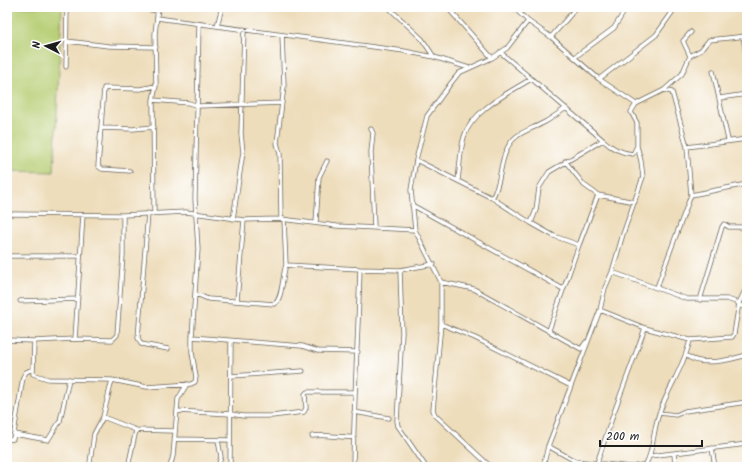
<svg xmlns="http://www.w3.org/2000/svg" width="754" height="474" viewBox="0 0 754 474" font-family="Kalam,sans-serif">
<rect width="100%" height="100%" fill="#fff"/>
<filter id="ink" filterUnits="userSpaceOnUse"><feTurbulence type="fractalNoise" baseFrequency=".025" numOctaves="2"/><feDisplacementMap in="SourceGraphic" scale="8" xChannelSelector="R" yChannelSelector="G"/><feConvolveMatrix kernelMatrix="1 2 1 2 8 2 1 2 1" color-interpolation-filters="sRGB"/></filter>
<filter id="wash" filterUnits="userSpaceOnUse"><feTurbulence type="fractalNoise" baseFrequency=".012" numOctaves="4" result="noise"/><feDisplacementMap in="SourceGraphic" scale="16" xChannelSelector="R" yChannelSelector="G"/><feGaussianBlur stdDeviation="0.9" result="paint"/><feColorMatrix in="noise" values="0 0 0 0 0 0 0 0 0 0 0 0 0 0 0 0 0 1.4 0 .05"/><feComposite in="paint" operator="in"/></filter>
<g filter="url(#wash)">
<rect width="100%" height="100%" fill="#edb"/>
<!-- green -->
<path fill="#b6cd72" stroke="#697447" d="M 7,7 L 62,7 L 54,172 L 7,171 Z"/>
</g>
<g filter="url(#ink)">
<g fill="none" stroke-linecap="round" stroke-linejoin="round">
<defs>
<path id="minor" d="M 133,7 L 158,11
M 388,7 L 422,39 L 434,57
M 447,7 L 492,58
M 513,7 L 528,21 L 551,37 L 599,79 L 636,104 L 631,112 L 637,123 L 637,146 L 641,161 L 643,177 L 623,234 L 612,272 L 605,288 L 600,310 L 548,446 L 543,467
M 157,18 L 404,51 L 434,57 L 469,68
M 217,26 L 222,7
M 743,36 L 747,61
M 551,37 L 571,14 L 575,7
M 66,41 L 109,46 L 156,47
M 500,52 L 603,140
M 690,56 L 683,41 L 691,32
M 575,57 L 614,28 L 627,7
M 66,67 L 67,7
M 713,71 L 728,140
M 599,79 L 656,35 L 676,7
M 720,98 L 747,94
M 153,100 L 189,103 L 198,106 L 282,103
M 636,104 L 664,90 L 682,74 L 690,56 L 701,50 L 709,40 L 747,36
M 102,128 L 133,129 L 154,127
M 371,129 L 373,133 L 371,152 L 374,227
M 687,147 L 747,139
M 416,160 L 492,198 L 531,223 L 536,210 L 539,188 L 549,172 L 603,140 C 611,148 622,153 633,154 L 637,146
M 565,161 L 584,185 L 598,195 L 635,202
M 130,171 L 102,169 L 98,166 L 104,88 L 140,89 L 156,86
M 458,180 C 460,166 460,150 464,137 C 471,111 510,92 531,79
M 691,195 L 747,184
M 492,198 C 501,184 499,169 505,154 C 512,132 527,132 545,122 C 552,118 559,113 566,108
M 412,205 L 563,289
M 154,212 L 153,100 L 156,86 L 155,34 L 158,7
M 148,213 L 138,338 L 141,344 L 168,349
M 7,214 L 123,215 L 186,212 L 244,220 L 281,219 L 337,226 L 415,230
M 233,219 L 243,152 L 241,134 L 244,29
M 281,219 L 280,154 L 277,143 L 284,86 L 282,35
M 284,219 L 286,265
M 316,223 L 319,177 L 327,161
M 531,223 L 554,236 L 579,245
M 7,256 L 80,256
M 400,270 L 402,333 L 397,421 L 398,426 L 426,467
M 612,272 L 687,299 L 727,299 L 739,303
M 441,282 L 474,289 L 581,349 L 586,342
M 657,287 L 691,195 L 687,147 L 672,92 L 664,90
M 196,294 L 208,299 L 274,304 C 283,300 282,275 286,265 L 360,269
M 237,300 L 244,220
M 700,300 L 722,227 L 724,224 L 729,227 L 747,227
M 20,301 L 78,299
M 739,305 L 747,308
M 600,310 L 645,328 L 690,340 L 732,337 L 734,334 L 739,303 L 747,286
M 441,324 L 475,338 L 571,386
M 549,330 L 579,245 L 598,195
M 192,337 L 302,346 L 318,351 L 358,352
M 75,339 L 112,340 L 117,335 L 123,255 L 123,215
M 7,340 L 34,341 L 75,339 L 83,215
M 34,341 L 33,374 L 48,379 L 112,380 L 147,387 L 191,384 L 195,382 L 196,377 L 192,352 L 192,337 L 198,249 L 195,199 L 199,25
M 687,356 C 702,367 729,360 747,355
M 231,376 L 303,371
M 177,411 L 231,414 L 243,416 L 272,416 L 304,412 L 306,408 L 305,394 L 307,392 L 354,392
M 354,412 L 389,418
M 659,413 L 676,415 L 685,411 L 747,402
M 103,417 L 136,430 L 174,431
M 14,434 L 48,440 L 60,421 L 69,379
M 312,436 C 327,434 339,438 354,437
M 174,439 L 230,440
M 7,440 L 13,439 L 23,377 L 26,372 L 33,369
M 548,446 L 575,461 L 632,467 L 646,464 C 654,449 653,430 659,414 C 668,388 684,367 690,340
M 712,448 L 715,467
M 674,453 L 675,467
M 650,456 L 747,444
M 90,463 L 94,434 L 103,417 L 112,380
M 597,463 L 613,415 L 645,328
M 128,467 L 136,430
M 170,467 L 173,456 L 178,399 L 187,384
M 218,467 L 221,457 L 218,440
M 230,467 L 231,341
M 353,467 C 354,401 358,335 360,269 L 400,270 L 434,264
M 491,467 L 435,415 L 433,410 L 441,324 L 441,282 L 415,230 L 411,190 L 416,160 L 427,116 L 451,83 L 459,73 L 492,58 L 507,48 L 528,21"/>
</defs>
<!-- minor casing -->
<use href="#minor" stroke="#666054" stroke-width="5"/>
<!-- minor -->
<use href="#minor" stroke="#fff" stroke-width="3.5"/>
</g>
</g>
<!-- margin -->
<rect width="754" height="474" fill="none" stroke="#fff" stroke-width="24"/>
<!-- north arrow -->
<g transform="translate(46 46) rotate(276)" stroke="#ffffff" stroke-width="3" paint-order="stroke">
<path d="M0-3L7 15L0 10L-7 15Z" fill="#1c1c1c"/>
<text y="-6" font-size="11" font-weight="bold" text-anchor="middle" fill="#1c1c1c">N</text>
</g>
<!-- scale -->
<path d="M600 440v6h102v-6" fill="none" stroke="#1c1c1c" stroke-width="2"/>
<text x="606" y="440" font-size="12" fill="#1c1c1c" stroke="#ffffff" stroke-width="3" paint-order="stroke">200 m</text>
</svg>
